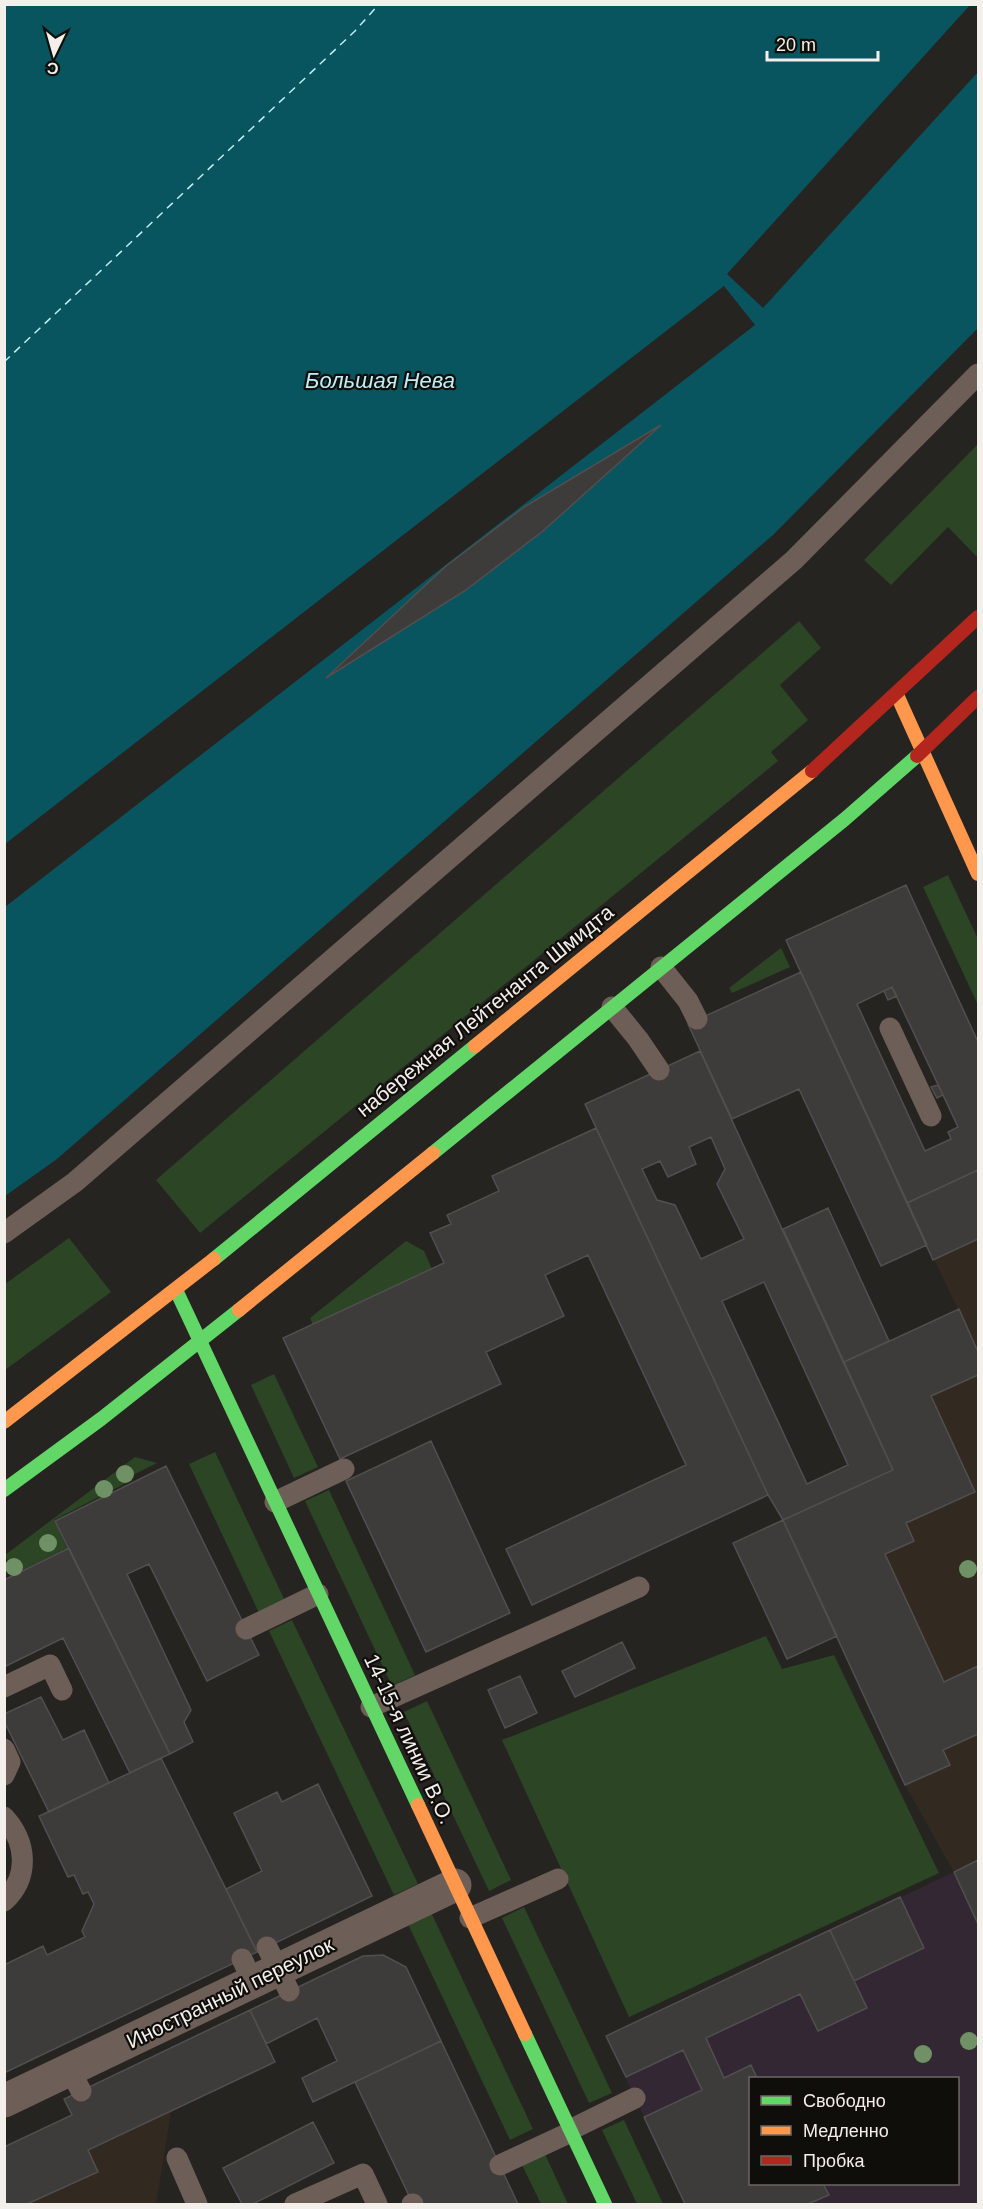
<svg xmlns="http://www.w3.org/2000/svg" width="983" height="2209" viewBox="0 0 983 2209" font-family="Helvetica,sans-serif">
<rect width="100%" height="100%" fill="#262421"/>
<!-- built -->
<path fill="#322a20" d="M 978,1170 L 978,1924 L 954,1872 L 905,1785 L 783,1520 L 893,1470 L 844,1362 L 958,1309 L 907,1203 Z
M 250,2010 L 275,2062 L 171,2112 L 156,2204 L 5,2204 L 4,2147 L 72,2116 L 64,2099 Z"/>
<!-- medical -->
<path fill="#322732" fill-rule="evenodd" d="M 954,1872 L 978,1924 L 978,2204 L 685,2204 L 606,2036 ZM 750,2078 L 958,2078 L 958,2184 L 750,2184 Z"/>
<!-- green -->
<path fill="#2b4525" d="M 978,444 L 978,558 L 948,527 L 891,585 L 864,560 Z
M 799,621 L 821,648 L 780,685 L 808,720 L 771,752 L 778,761 L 200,1233 L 156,1180 Z
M 948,875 L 978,939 L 978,1005 L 923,887 Z
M 781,948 L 790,967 L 732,993 L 729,988 Z
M 69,1238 L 111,1292 L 5,1370 L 5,1284 Z
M 406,1241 L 424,1251 L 432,1269 L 313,1325 L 310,1318 Z
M 274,1374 L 318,1467 L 294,1478 L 251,1385 Z
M 215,1452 L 286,1603 L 260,1615 L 189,1464 Z
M 135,1457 L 157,1463 L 131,1476 L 132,1480 L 54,1520 L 67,1548 L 18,1572 L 16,1569 L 12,1571 L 5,1555 Z
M 329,1490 L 415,1675 L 392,1686 L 305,1501 Z
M 292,1620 L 418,1884 L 394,1895 L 269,1631 Z
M 766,1636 L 782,1669 L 834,1655 L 939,1873 L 629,2017 L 502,1740 Z
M 427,1701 L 511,1880 L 489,1891 L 404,1712 Z
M 524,1907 L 612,2093 L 589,2103 L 502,1918 Z
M 429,1908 L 533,2129 L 510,2140 L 406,1920 Z
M 624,2120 L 663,2204 L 637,2204 L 602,2130 Z
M 545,2154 L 568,2204 L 541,2204 L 522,2165 Z"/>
<!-- water -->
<path fill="#08555f" d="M 5,5 L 978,5 L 978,328 L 773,535 L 57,1159 L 5,1196 Z"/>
<!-- pier -->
<path fill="#262421" d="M 970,5 L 978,5 L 978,72 L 763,308 L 727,274 Z
M 724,286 L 755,325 L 5,907 L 5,844 Z"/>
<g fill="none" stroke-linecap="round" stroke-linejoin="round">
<!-- ferry -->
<path stroke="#c0eef7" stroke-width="1.5" stroke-dasharray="8 6" stroke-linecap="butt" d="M 4,362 L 355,31 L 379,4"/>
</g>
<!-- building -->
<path fill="#3e3c3b" stroke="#514f4f" stroke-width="1.5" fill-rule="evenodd" d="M 661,425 L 543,531 L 466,590 L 326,678 L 446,566 L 524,507 Z
M 906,885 L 978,1042 L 978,1170 L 907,1203 L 786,940 ZM 892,987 L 958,1127 L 948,1132 L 951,1139 L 925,1151 L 857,1004 Z
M 801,972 L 927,1245 L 881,1266 L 799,1089 L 732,1119 L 688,1024 Z
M 892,987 L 897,996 L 888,1000 L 884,991 Z
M 700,1051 L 893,1470 L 783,1520 L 768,1495 L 585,1104 ZM 711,1137 L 725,1169 L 717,1184 L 744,1239 L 701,1259 L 675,1205 L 657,1200 L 642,1169 L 660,1161 L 668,1177 L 696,1164 L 689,1147 ZM 764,1282 L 848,1465 L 807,1484 L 722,1301 Z
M 938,1085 L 943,1095 L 937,1098 L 931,1087 Z
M 596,1128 L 768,1495 L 532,1605 L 506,1549 L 686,1465 L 588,1255 L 545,1275 L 564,1316 L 486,1352 L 501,1384 L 340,1459 L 283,1338 L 444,1263 L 430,1233 L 451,1224 L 447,1215 L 499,1191 L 492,1176 Z
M 978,1170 L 978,1239 L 933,1260 L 907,1203 Z
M 828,1208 L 889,1341 L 844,1362 L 783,1229 Z
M 959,1309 L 978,1352 L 978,1375 L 931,1396 L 975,1492 L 906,1523 L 914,1541 L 885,1554 L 944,1682 L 978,1666 L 978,1734 L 943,1750 L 950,1765 L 905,1785 L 783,1520 L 893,1470 L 844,1362 Z
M 431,1441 L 510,1613 L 426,1652 L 346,1481 Z
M 166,1466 L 259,1655 L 207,1681 L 149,1564 L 127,1574 L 191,1710 L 184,1722 L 193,1742 L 170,1754 L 55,1521 Z
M 783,1520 L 837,1636 L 787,1659 L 733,1543 Z
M 69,1548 L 170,1754 L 130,1773 L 63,1638 L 4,1667 L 4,1580 Z
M 622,1642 L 635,1668 L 575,1697 L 562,1671 Z
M 520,1676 L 537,1713 L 505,1728 L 488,1690 Z
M 41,1697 L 63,1740 L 84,1730 L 109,1783 L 49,1812 L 4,1721 L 4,1714 Z
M 161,1758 L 257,1952 L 4,2073 L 4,1965 L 43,1946 L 47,1955 L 85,1937 L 82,1931 L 94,1904 L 88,1892 L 83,1894 L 74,1875 L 68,1877 L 39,1816 Z
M 318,1784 L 372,1896 L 257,1952 L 226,1889 L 262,1871 L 234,1813 L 277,1792 L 282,1802 Z
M 978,1860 L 978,1924 L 954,1872 Z
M 900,1897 L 924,1948 L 854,1981 L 830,1930 Z
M 830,1930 L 867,2008 L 818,2031 L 800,1994 L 706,2038 L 724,2078 L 751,2065 L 757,2078 L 750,2078 L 750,2184 L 823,2184 L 829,2195 L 808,2204 L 685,2204 L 644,2117 L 702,2090 L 683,2050 L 626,2077 L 606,2036 Z
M 383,1955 L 406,1967 L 441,2041 L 313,2102 L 302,2078 L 337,2061 L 317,2018 L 266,2044 L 250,2010 L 363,1956 Z
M 250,2010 L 275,2062 L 88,2150 L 98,2172 L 27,2204 L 4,2204 L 4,2147 L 72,2115 L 64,2099 Z
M 441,2041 L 518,2204 L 413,2204 L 355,2082 Z
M 313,2122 L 334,2163 L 253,2204 L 242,2204 L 223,2168 Z"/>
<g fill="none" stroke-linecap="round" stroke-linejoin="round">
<!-- lane -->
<path stroke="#6d5e57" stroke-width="21" d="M 661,967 L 688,1001 L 697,1019
M 612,1007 L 638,1039 L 659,1070
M 890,1028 L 931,1116
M 4,1233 L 75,1182 L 794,560 L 978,374
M 275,1502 L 344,1469
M 246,1629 L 318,1594
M 4,1687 L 50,1665 L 62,1690
M 371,1707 L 639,1587
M 4,1749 L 10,1762 L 4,1775
M 4,1817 C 27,1842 30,1877 4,1901
M 470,1918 L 558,1879
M 267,1947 L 289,1991
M 242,1959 L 253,1982
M 70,2070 L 81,2091
M 570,2130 L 635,2098
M 177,2158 L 197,2204
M 500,2165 L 571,2132
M 295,2204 L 363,2174 L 377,2204
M 412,2204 L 413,2204"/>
<!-- street -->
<path stroke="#6d5e57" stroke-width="33" d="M 4,2101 L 455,1885"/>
<!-- fast -->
<path stroke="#63d668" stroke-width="14" d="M 433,1153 L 845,819 L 917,756
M 214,1259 L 475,1046
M 176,1290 L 418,1805
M 4,1490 L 101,1419 L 239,1310
M 525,2034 L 605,2204"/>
<!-- slow -->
<path stroke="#ff974d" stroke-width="14" d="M 897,695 L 978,874
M 475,1046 L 812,771
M 239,1310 L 433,1153
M 4,1422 L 214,1259
M 418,1805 L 525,2034"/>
<!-- jam -->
<path stroke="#b3261e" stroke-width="14" d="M 917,756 L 978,697
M 812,771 L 978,617"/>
</g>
<!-- trees -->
<g fill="#709166">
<circle cx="125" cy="1474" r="9"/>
<circle cx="104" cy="1489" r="9"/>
<circle cx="48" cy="1543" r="9"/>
<circle cx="14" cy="1567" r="9"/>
<circle cx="968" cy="1569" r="9"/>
<circle cx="969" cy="2041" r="9"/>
<circle cx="923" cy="2054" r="9"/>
</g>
<g text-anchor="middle" stroke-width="4.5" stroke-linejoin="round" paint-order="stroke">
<!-- street labels -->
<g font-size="21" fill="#f3efeb" stroke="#100e0b">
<text transform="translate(485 1011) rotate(-39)" y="7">набережная Лейтенанта Шмидта</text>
<text transform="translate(409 1739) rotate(65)" y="7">14-15-я линии В.О.</text>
<text transform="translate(230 1993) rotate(-26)" y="7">Иностранный переулок</text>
</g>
<!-- water labels -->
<g font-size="22" font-style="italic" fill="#c0eef7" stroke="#100e0b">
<text x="380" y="388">Большая Нева</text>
</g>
</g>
<!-- border -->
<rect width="983" height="2209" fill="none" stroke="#f3efeb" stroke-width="12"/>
<!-- legend -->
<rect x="749" y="2077" width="210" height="108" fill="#100e0b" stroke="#6b6865" stroke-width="1.5"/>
<rect x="761" y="2096" width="30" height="9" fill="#63d668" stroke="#6b6865" stroke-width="1.5"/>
<text x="803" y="2107" font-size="18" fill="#f3efeb">Свободно</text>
<rect x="761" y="2126" width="30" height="9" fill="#ff974d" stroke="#6b6865" stroke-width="1.5"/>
<text x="803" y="2137" font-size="18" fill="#f3efeb">Медленно</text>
<rect x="761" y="2156" width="30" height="9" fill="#b3261e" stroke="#6b6865" stroke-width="1.5"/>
<text x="803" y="2167" font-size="18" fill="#f3efeb">Пробка</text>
<!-- north arrow -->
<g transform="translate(54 54) rotate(185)" stroke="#100e0b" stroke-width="4.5" paint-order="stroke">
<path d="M0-4.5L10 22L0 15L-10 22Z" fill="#f3efeb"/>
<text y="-9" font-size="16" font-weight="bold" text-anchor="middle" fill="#f3efeb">С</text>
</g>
<!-- scale -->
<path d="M767 51v9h111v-9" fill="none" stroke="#f3efeb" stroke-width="3"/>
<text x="776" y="51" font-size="18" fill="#f3efeb" stroke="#100e0b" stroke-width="4.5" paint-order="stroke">20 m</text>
</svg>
